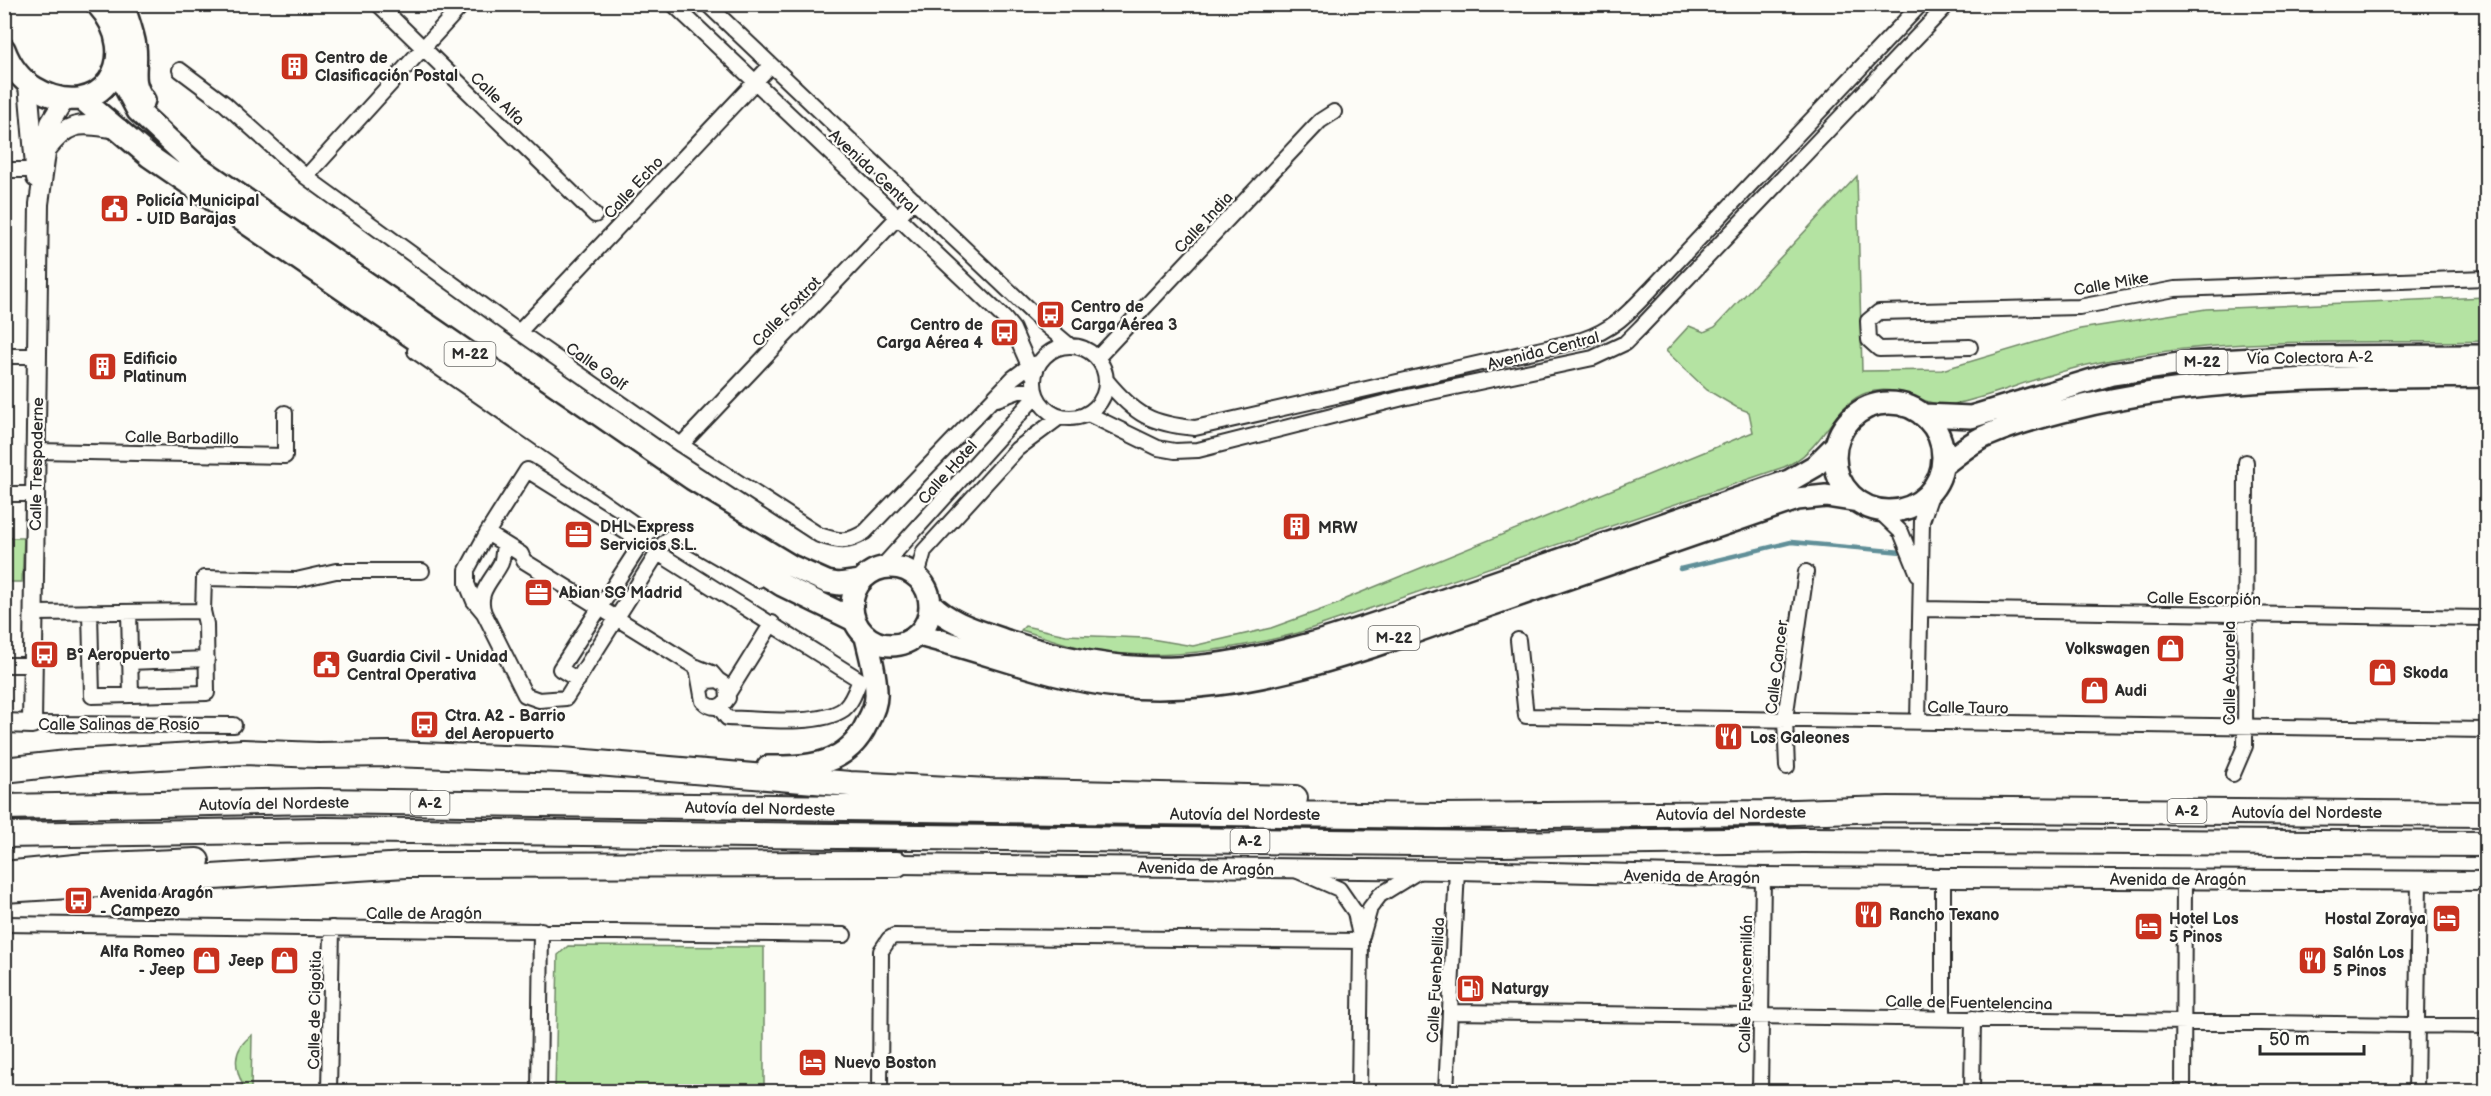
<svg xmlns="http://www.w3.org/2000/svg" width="2491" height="1096" viewBox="0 0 2491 1096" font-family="'Balsamiq Sans',sans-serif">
<rect width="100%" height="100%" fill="#fdfcf7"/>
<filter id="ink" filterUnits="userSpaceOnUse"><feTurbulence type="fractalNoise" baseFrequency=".0167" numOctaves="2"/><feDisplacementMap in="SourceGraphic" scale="12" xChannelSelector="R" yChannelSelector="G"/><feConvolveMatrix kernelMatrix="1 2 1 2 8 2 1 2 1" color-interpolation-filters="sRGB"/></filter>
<g filter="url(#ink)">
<!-- green -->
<path fill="#b4e3a2" stroke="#708766" stroke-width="1.5" d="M 1857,176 L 1862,371 L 1942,370 L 2080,329 L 2206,309 L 2486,297 L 2486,341 C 2378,344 2268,337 2160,352 C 2124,357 2089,363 2054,374 C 2021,383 1989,397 1954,404 C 1923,409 1903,382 1866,393 C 1833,404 1824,451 1784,467 L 1298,633 C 1234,650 1164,661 1097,651 C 1072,647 1046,637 1021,630 L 1025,626 L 1066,635 L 1145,638 L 1193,646 L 1271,628 L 1340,603 L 1345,599 L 1753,432 L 1749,412 L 1736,407 L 1707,390 L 1666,351 L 1689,326 L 1704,332 L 1715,327 Z
M 5,538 L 24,538 L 22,582 L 5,582 Z
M 568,946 L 764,947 L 764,1091 L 555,1091 L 558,955 Z
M 252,1035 L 251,1090 L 245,1089 C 234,1069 231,1050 252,1035 Z"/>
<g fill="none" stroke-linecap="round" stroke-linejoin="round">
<!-- stream -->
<path stroke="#608f98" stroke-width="4.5" d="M 1680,569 L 1791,542 L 1902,552"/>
<defs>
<path id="street" d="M 378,4 L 595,215
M 673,4 L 1004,318 L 1013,329 L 1033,375
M 707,4 L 1043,323 L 1069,345
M 180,70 L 224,103 L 306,177 L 519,332 L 681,445 L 819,535 C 840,542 847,543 865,532 L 1013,378 L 1029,366 L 1038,363
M 4,170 L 35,170
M 306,177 L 463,4
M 519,332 L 771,65
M1034 382a36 36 0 1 1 72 0a36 36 0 1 1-72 0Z
M 1970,347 L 1879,349 L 1869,340 L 1868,321 L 1879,312 L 2079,307 L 2175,289 L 2486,278
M 415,351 L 651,516 L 652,525 L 648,533 L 560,669 L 578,680
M 4,356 L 38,356
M 1097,358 L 1320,121 L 1334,112
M 1106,380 C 1135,415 1151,424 1195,428 L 1582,340 C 1616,329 1632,309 1656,284 L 1921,4
M 997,399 L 1019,391 L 1034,391
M 1088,414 L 1158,448 L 1175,451 L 1198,450 L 1403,398 L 1593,358 L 1625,343 L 1641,327 L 1948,4
M 681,445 L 914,200
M 37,451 L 285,456 L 285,413
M 4,494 L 36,494
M 1877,509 L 1901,532 L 1918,574
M 487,533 L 521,554 L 524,561 L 694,666 L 712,673 L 718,680
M 642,542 L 527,470 L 487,533 L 467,570 L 467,584 L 474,601 L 484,613 L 525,695 L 539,700 L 566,698 L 664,543 L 671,537 L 682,536 L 758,580
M 658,553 L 860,680 C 856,690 852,702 844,709 C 819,727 757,719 727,718 L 719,707
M 881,568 L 1036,396
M 917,576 L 924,551 L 1017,449 L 1060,417
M 1921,609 L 2486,618
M 90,612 L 92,696 L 207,693 L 206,624 L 203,611
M 129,612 L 131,695
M 35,613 L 203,611 L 204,578 L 296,580 L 336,571 L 422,571
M 484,613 C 476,592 492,581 501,563 C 503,558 503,550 504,544
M 1518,640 L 1526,716 L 2486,730
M 129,662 L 207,659
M 4,665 L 33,665
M 697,667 L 703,701 C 712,710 721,709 728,698 L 727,686 L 718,680 L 708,681 L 701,689
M 729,692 L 772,623
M 1918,722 L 1922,521 L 1933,489
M 32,724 L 234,725
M 1787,767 L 1785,719 L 1806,572
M 2233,774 L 2245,746 L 2246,462
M 1298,871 L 1339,889 L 1355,912 L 1361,941 L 1359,1092
M 1943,878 L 1943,1018
M 4,924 L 844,935
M 1362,936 L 1370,908 L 1380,895 L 1419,871
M 1450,1012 L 2486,1026
M 329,1092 L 332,928
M 539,1092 L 541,930
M 880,1092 L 881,951 L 889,939 L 894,936 L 1361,941
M 1446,1092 L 1457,870
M 1760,1092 L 1763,877
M 1972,1092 L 1973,1018
M 2183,1092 L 2184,880
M 2416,1092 L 2419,880"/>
<path id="secondary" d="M 28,84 L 36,178
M 47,149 C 72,117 84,125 120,129
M 4,723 L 32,724 L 39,204 L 50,123 L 64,100
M 897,864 L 1457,870 L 1763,877 L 2486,881"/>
<path id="primary" d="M 123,4 C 127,18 133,32 135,46 C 138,67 129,81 144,100
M 4,49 C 10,65 21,80 35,88 C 101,127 146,57 97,4
M 116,70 L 138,111 L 197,166 L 680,499 L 791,566 L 827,582 L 839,584 L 861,581
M 82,99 L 149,156 L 671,515 L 782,585 L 854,620
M1835 457a54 54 0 1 1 108 0a54 54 0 1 1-108 0Z
M 1924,415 L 1971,417 L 2112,374 L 2186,363 L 2288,357 L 2486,356
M 1943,465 C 1957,455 1972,441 1988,435 C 2016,423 2046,415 2075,408 C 2210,375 2349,378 2486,376
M852 606a39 39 0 1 1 78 0a39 39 0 1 1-78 0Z
M 931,604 C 952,625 980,631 1007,641 C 1062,659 1119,670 1176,668 C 1271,664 1375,624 1464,593 C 1573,556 1681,518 1789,481 L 1815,466 L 1836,445
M 918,635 C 986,651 1049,679 1118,686 C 1247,699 1373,646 1493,604 C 1594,569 1695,534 1797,499 L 1826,496 L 1858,501
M 768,767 C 809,768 848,765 867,723 C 872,714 877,702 876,692 C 876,673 870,655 866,637"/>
<path id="highway" d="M 4,770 L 76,762 L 243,752 L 318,755 L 391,754 L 562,760 L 850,784 L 989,791 L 1295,798
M 4,807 L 318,801 L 1440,816 L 1765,813 L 1888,809 L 2486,814
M 4,835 L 325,830 L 1503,844 L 1803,840 L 2486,844
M 4,874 L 85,866 L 197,861
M 4,890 L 406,865 L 897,864"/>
</defs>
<!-- street casing -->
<use href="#street" stroke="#2b2b2b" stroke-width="18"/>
<!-- secondary casing -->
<use href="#secondary" stroke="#2b2b2b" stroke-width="22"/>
<!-- primary casing -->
<use href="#primary" stroke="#2b2b2b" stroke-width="26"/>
<!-- highway casing -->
<use href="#highway" stroke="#2b2b2b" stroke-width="28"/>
<!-- street -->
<use href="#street" stroke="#fdfcf7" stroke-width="14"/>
<!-- secondary -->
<use href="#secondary" stroke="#fdfcf7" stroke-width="18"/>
<!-- primary -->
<use href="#primary" stroke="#fdfcf7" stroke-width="21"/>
<!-- highway -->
<use href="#highway" stroke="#fdfcf7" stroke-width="24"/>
</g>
</g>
<!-- icons -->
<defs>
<symbol id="building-square" viewBox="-11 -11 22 22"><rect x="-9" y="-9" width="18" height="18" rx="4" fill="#c8321e" stroke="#fdfcf7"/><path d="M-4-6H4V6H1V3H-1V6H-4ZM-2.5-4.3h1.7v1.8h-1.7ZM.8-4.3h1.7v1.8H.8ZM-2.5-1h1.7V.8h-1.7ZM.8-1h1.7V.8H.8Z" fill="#fff"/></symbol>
<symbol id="civic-square" viewBox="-11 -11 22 22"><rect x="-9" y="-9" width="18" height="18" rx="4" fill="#c8321e" stroke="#fdfcf7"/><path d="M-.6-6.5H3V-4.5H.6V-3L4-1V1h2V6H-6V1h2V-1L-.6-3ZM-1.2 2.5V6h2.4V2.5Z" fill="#fff"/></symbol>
<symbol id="bus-square" viewBox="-11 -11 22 22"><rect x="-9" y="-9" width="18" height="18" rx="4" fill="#c8321e" stroke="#fdfcf7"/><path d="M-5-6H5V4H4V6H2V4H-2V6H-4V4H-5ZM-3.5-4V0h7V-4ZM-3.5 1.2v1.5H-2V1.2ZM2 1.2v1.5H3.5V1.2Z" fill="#fff"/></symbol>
<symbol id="office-square" viewBox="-11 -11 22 22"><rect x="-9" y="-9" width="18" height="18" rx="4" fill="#c8321e" stroke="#fdfcf7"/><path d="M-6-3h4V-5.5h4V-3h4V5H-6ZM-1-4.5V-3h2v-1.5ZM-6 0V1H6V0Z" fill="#fff"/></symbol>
<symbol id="shop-square" viewBox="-11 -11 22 22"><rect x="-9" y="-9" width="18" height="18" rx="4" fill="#c8321e" stroke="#fdfcf7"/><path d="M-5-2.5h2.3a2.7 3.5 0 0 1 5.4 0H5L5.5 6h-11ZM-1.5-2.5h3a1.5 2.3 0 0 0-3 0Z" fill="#fff"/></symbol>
<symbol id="restaurant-square" viewBox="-11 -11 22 22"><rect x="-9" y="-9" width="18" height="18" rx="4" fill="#c8321e" stroke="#fdfcf7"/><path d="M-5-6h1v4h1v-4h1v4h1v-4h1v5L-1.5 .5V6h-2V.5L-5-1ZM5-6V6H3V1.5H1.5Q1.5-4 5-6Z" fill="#fff"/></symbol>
<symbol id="hotel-square" viewBox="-11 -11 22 22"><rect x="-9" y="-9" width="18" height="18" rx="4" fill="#c8321e" stroke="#fdfcf7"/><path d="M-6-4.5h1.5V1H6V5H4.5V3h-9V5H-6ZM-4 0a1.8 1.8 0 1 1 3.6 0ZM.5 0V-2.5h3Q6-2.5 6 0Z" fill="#fff"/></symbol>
<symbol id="fuel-square" viewBox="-11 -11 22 22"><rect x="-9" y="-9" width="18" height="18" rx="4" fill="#c8321e" stroke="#fdfcf7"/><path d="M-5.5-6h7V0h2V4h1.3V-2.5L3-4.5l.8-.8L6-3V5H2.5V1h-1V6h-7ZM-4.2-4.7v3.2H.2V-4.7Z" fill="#fff"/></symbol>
</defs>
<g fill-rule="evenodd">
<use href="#building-square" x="278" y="50" width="33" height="33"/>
<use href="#civic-square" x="98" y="192" width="33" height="33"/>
<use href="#bus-square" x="1034" y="298" width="33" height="33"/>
<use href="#bus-square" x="988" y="316" width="33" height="33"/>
<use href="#building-square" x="86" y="350" width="33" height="33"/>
<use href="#building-square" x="1280" y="510" width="33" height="33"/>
<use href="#office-square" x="562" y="518" width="33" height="33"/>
<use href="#office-square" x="522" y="576" width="33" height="33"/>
<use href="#shop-square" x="2154" y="632" width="33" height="33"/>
<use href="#bus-square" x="28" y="638" width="33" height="33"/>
<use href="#civic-square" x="310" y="648" width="33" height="33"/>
<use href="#shop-square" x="2366" y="656" width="33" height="33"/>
<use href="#shop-square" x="2078" y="674" width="33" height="33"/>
<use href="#bus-square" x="408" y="708" width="33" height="33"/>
<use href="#restaurant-square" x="1712" y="720" width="33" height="33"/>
<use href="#bus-square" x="62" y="884" width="33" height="33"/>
<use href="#restaurant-square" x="1852" y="898" width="33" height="33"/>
<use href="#hotel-square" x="2430" y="902" width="33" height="33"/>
<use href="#hotel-square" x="2132" y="910" width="33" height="33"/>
<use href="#shop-square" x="190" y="944" width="33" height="33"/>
<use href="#shop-square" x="268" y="944" width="33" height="33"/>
<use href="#restaurant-square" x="2296" y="944" width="33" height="33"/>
<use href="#fuel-square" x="1454" y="972" width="33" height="33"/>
<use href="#hotel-square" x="796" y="1046" width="33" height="33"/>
</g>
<g text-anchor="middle" stroke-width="4.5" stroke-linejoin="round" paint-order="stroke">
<!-- shield labels -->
<g fill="#fdfcf7" stroke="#6a6a68" stroke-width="1.5">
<rect x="444.5" y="342" width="51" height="24" rx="4.5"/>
<rect x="2176.5" y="350" width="51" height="24" rx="4.5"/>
<rect x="1368.5" y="626" width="51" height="24" rx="4.5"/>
<rect x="410.5" y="791" width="39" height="24" rx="4.5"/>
<rect x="2167.5" y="799" width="39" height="24" rx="4.5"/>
<rect x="1230.5" y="829" width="39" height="24" rx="4.5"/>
</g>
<g font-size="15" font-weight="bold" fill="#2b2b2b">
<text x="470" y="359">M-22</text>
<text x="2202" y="367">M-22</text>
<text x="1394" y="643">M-22</text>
<text x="430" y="808">A-2</text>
<text x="2187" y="816">A-2</text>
<text x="1250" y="846">A-2</text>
</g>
<!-- poi labels -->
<g font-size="16" font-weight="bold" fill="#2b2b2b" stroke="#fdfcf7" text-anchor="start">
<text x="315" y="63">Centro de<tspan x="315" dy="18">Clasificación Postal</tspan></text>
<text x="136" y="206">Policía Municipal<tspan x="136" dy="18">- UID Barajas</tspan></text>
<text x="1071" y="312">Centro de<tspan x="1071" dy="18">Carga Aérea 3</tspan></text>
<text x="983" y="330" text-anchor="end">Centro de<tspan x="983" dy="18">Carga Aérea 4</tspan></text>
<text x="123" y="364">Edificio<tspan x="123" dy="18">Platinum</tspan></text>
<text x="600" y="532">DHL Express<tspan x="600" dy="18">Servicios S.L.</tspan></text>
<text x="1318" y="533">MRW</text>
<text x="559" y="598">Abian SG Madrid</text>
<text x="2150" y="654" text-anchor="end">Volkswagen</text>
<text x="66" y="660">Bº Aeropuerto</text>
<text x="347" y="662">Guardia Civil - Unidad<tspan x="347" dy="18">Central Operativa</tspan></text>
<text x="2403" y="678">Skoda</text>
<text x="2115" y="696">Audi</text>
<text x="445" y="721">Ctra. A2 - Barrio<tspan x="445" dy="18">del Aeropuerto</tspan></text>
<text x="1750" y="743">Los Galeones</text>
<text x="100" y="898">Avenida Aragón<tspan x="100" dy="18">- Campezo</tspan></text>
<text x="1889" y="920">Rancho Texano</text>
<text x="2169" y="924">Hotel Los<tspan x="2169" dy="18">5 Pinos</tspan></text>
<text x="2426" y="924" text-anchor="end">Hostal Zoraya</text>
<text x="185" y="957" text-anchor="end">Alfa Romeo<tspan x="185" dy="18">- Jeep</tspan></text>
<text x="2333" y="958">Salón Los<tspan x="2333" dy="18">5 Pinos</tspan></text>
<text x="264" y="966" text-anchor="end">Jeep</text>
<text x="1491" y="994">Naturgy</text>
<text x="834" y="1068">Nuevo Boston</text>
</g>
<!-- street labels -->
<g font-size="16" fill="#2b2b2b" stroke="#fdfcf7">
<text transform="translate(498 98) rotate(44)" y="6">Calle Alfa</text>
<text transform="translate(874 171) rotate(43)" y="6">Avenida Central</text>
<text transform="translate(633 187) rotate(-47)" y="6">Calle Echo</text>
<text transform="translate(1203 222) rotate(-47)" y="6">Calle India</text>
<text transform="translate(2111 283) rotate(-10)" y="6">Calle Mike</text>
<text transform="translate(786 311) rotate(-46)" y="6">Calle Foxtrot</text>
<text transform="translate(1543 350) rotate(-14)" y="6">Avenida Central</text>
<text transform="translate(2310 357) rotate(-1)" y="6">Vía Colectora A-2</text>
<text transform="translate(597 366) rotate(35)" y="6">Calle Golf</text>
<text transform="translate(182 437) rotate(1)" y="6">Calle Barbadillo</text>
<text transform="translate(36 464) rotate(-89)" y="6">Calle Trespaderne</text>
<text transform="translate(947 472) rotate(-48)" y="6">Calle Hotel</text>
<text transform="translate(2204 598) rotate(1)" y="6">Calle Escorpión</text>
<text transform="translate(1776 667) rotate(-83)" y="6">Calle Cancer</text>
<text transform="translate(2229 673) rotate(-90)" y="6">Calle Acuarela</text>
<text transform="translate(1968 707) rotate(1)" y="6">Calle Tauro</text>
<text x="119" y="730">Calle Salinas de Rosío</text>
<text transform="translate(274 803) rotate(-1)" y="6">Autovía del Nordeste</text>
<text transform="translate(760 808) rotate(1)" y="6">Autovía del Nordeste</text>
<text x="2307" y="818">Autovía del Nordeste</text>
<text transform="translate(1731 813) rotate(-1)" y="6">Autovía del Nordeste</text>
<text x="1245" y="820">Autovía del Nordeste</text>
<text transform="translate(1206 868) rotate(1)" y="6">Avenida de Aragón</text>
<text transform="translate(1692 876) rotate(1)" y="6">Avenida de Aragón</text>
<text x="2178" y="885">Avenida de Aragón</text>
<text x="424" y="919">Calle de Aragón</text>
<text transform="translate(1435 980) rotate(-87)" y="6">Calle Fuenbellida</text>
<text transform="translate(1745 984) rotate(-89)" y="6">Calle Fuencemillán</text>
<text transform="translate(1969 1002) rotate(1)" y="6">Calle de Fuentelencina</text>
<text transform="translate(314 1010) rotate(-89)" y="6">Calle de Cigoitia</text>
</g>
</g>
<!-- margin -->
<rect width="2491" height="1096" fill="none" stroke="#fdfcf7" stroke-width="24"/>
<rect x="12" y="12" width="2467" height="1072" fill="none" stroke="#2b2b2b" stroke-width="2" filter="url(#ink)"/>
<!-- scale -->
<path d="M2260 1045v9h104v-9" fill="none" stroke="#2b2b2b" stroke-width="3"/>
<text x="2269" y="1045" font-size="18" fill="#2b2b2b" stroke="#fdfcf7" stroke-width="4.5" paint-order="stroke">50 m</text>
</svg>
